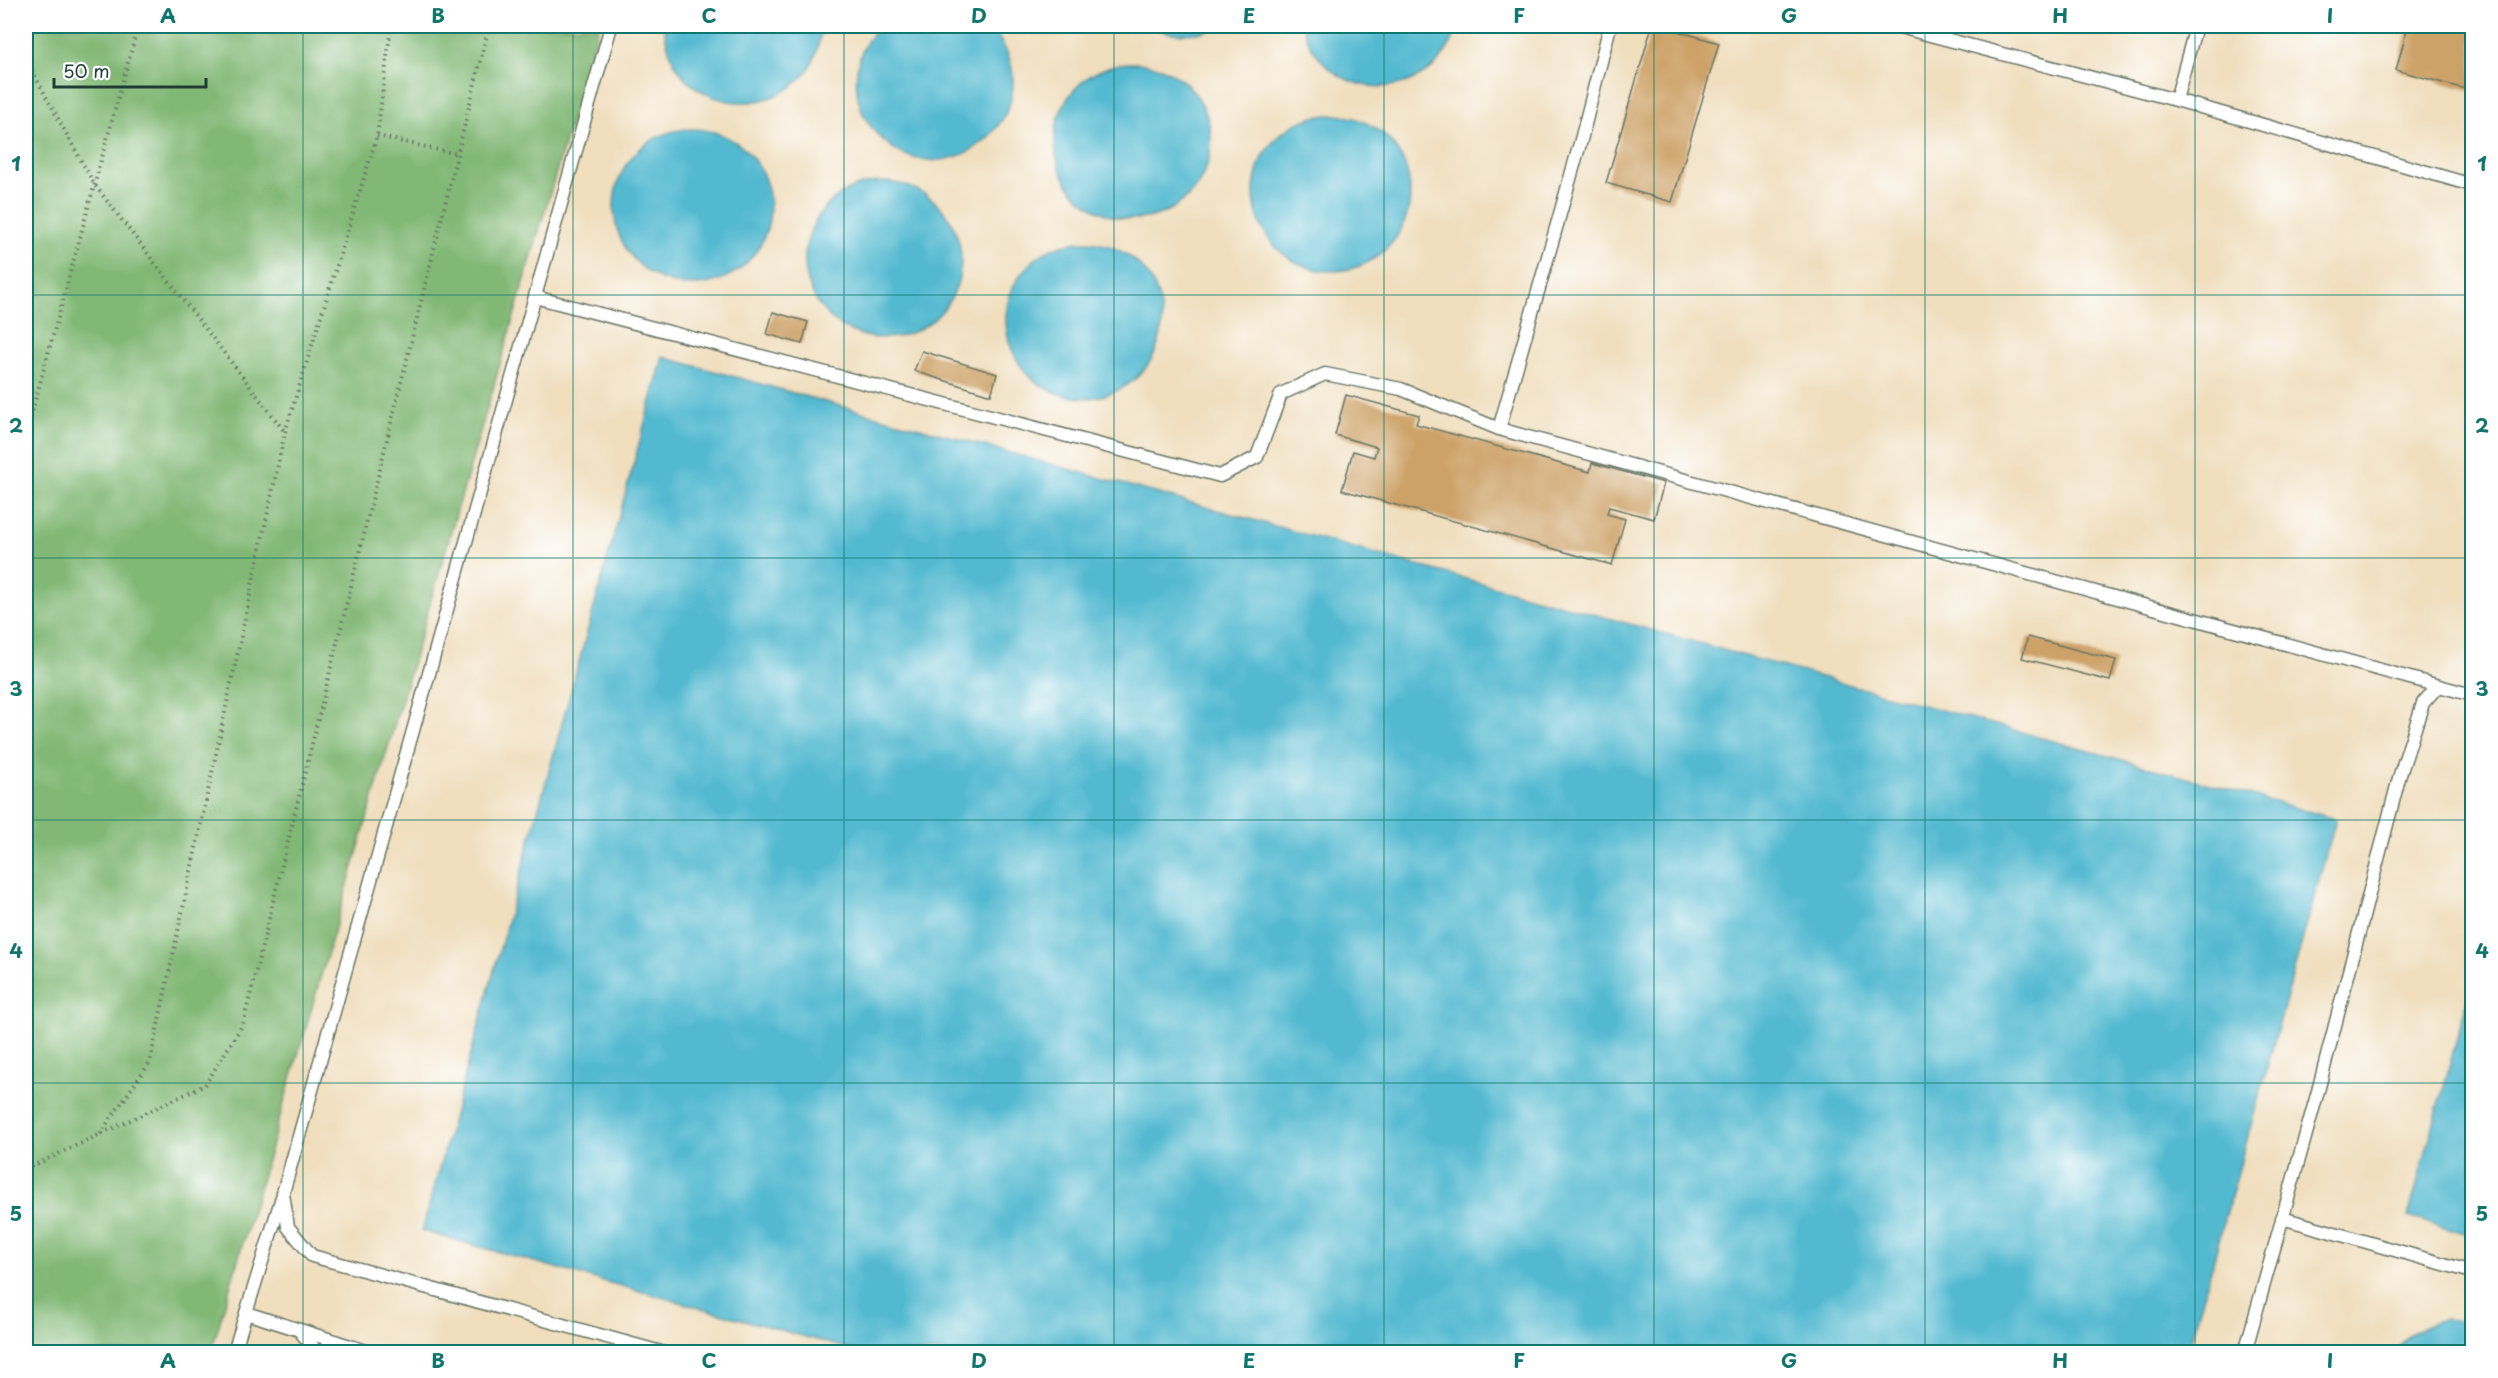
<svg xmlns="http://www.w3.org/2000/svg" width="2498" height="1378" viewBox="0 0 2498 1378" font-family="'Playpen Sans',sans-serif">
<rect width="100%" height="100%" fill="#fff"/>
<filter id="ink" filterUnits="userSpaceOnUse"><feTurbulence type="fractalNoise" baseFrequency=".0167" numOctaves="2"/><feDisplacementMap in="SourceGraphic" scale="12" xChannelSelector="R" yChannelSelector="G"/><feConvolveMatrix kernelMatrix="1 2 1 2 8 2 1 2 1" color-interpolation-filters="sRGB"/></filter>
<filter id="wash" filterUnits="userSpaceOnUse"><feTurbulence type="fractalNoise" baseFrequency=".008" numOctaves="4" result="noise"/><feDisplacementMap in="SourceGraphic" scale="24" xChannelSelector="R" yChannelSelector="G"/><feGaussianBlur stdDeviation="1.35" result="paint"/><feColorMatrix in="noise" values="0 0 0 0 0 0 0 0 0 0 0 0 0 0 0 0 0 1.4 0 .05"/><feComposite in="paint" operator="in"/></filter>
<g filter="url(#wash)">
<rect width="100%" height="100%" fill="#f0debd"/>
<!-- forest -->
<path fill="#81b874" stroke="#507a54" stroke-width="1.5" d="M 26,26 L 599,26 L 211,1352 L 26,1352 Z"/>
<!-- water -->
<path fill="#52b9d0" stroke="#387b82" stroke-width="1.5" d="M 664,26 L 821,26 L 822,27 C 819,43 816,60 805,74 C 772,113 707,112 678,69 C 669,56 666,41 664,26 Z
M 880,26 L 989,26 C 1064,106 946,208 879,136 C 867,124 859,109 857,92 C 854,67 861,43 880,26 Z
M 1151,26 L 1150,26 L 1220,26 C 1198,36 1172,37 1151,26 Z
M 1303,26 L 1456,26 C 1444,88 1364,107 1323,62 C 1314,52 1305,39 1303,26 Z
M1055 141a78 78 0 1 1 156 0a78 78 0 1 1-156 0Z
M1254 193a78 78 0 1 1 156 0a78 78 0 1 1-156 0Z
M614 207a78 78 0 1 1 156 0a78 78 0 1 1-156 0Z
M805 260a78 78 0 1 1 156 0a78 78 0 1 1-156 0Z
M1006 320a78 78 0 1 1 156 0a78 78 0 1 1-156 0Z
M 663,357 L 2336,819 L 2188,1352 L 860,1352 L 422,1231 Z
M 2472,983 L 2472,1235 L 2408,1217 Z
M 2443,1319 L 2466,1321 L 2472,1324 L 2472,1352 L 2396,1352 C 2407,1333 2422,1326 2443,1319 Z"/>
<g id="blocks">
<!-- building -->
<path fill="#cda267" d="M 1652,26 L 1660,26 L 1719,43 L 1672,202 L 1606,183 Z
M 2408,26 L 2472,26 L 2472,91 L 2396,70 Z
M 773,312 L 808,322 L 802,344 L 767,334 Z
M 922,351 L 997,374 L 991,395 L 914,371 Z
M 1346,395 L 1419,415 L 1416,424 L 1590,472 L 1592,463 L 1664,483 L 1654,519 L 1609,507 L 1607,514 L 1625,519 L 1612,565 L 1342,490 L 1353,451 L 1374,457 L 1377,447 L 1335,435 Z
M 2028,637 L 2116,660 L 2110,681 L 2022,658 Z"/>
</g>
</g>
<g filter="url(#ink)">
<use href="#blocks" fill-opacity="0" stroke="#687564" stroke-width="1.5"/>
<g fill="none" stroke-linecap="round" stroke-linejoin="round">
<defs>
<path id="service" d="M 611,26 L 283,1193 L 288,1227 L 312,1256 L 661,1352
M 1896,26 L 2176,100 L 2472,185
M 2176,100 L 2196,26
M 535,297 L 1220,476 L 1257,457 L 1281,394 L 1325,374 L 1401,389 L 1499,429 L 2472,695
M 1499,429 L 1581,140 L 1610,26
M 282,1197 L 246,1313 L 369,1352
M 2282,1218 L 2472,1272
M 300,1331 L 317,1352
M 234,1352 L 246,1313
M 2245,1352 L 2318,1091 L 2399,778 L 2423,703 L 2438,686"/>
</defs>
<!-- service casing -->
<use href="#service" stroke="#687564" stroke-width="15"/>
<!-- path -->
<path stroke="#687564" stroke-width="4" stroke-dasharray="1.5 4.5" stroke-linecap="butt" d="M 26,60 L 94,184 L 285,432
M 377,136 L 457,154
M 26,434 L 138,26
M 100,1134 L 150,1062 L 285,432 L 377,136 L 391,26
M 26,1169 L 205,1085 L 243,1024 L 489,26"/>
<!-- service -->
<use href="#service" stroke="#fff" stroke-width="12"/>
</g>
</g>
<!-- grid -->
<path fill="none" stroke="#0f766e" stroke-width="1.5" stroke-opacity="0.55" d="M 303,26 L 303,1352M 573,26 L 573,1352M 844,26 L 844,1352M 1114,26 L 1114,1352M 1384,26 L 1384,1352M 1654,26 L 1654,1352M 1925,26 L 1925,1352M 2195,26 L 2195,1352M 26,295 L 2472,295M 26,558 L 2472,558M 26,820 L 2472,820M 26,1083 L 2472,1083"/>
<!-- margin -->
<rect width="2498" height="1378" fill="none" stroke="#fff" stroke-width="66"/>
<!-- scale -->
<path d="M54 78v9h152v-9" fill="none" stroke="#1f3d34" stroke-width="3"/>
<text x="63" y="78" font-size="18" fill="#1f3d34" stroke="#ffffff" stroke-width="4.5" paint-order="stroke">50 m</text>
<rect x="33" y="33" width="2432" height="1312" fill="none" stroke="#0f766e" stroke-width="2"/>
<g font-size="20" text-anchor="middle" font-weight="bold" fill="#0f766e">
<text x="168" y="23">A</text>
<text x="438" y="23">B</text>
<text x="709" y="23">C</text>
<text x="979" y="23">D</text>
<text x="1249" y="23">E</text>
<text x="1519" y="23">F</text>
<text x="1789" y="23">G</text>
<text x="2060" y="23">H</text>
<text x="2330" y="23">I</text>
<text x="16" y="171">1</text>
<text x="2482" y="171">1</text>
<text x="16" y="433">2</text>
<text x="2482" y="433">2</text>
<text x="16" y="696">3</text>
<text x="2482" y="696">3</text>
<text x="16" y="958">4</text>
<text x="2482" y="958">4</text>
<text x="16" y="1221">5</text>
<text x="2482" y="1221">5</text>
<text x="168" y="1368">A</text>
<text x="438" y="1368">B</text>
<text x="709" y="1368">C</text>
<text x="979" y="1368">D</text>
<text x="1249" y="1368">E</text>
<text x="1519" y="1368">F</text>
<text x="1789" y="1368">G</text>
<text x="2060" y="1368">H</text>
<text x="2330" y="1368">I</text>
</g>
</svg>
